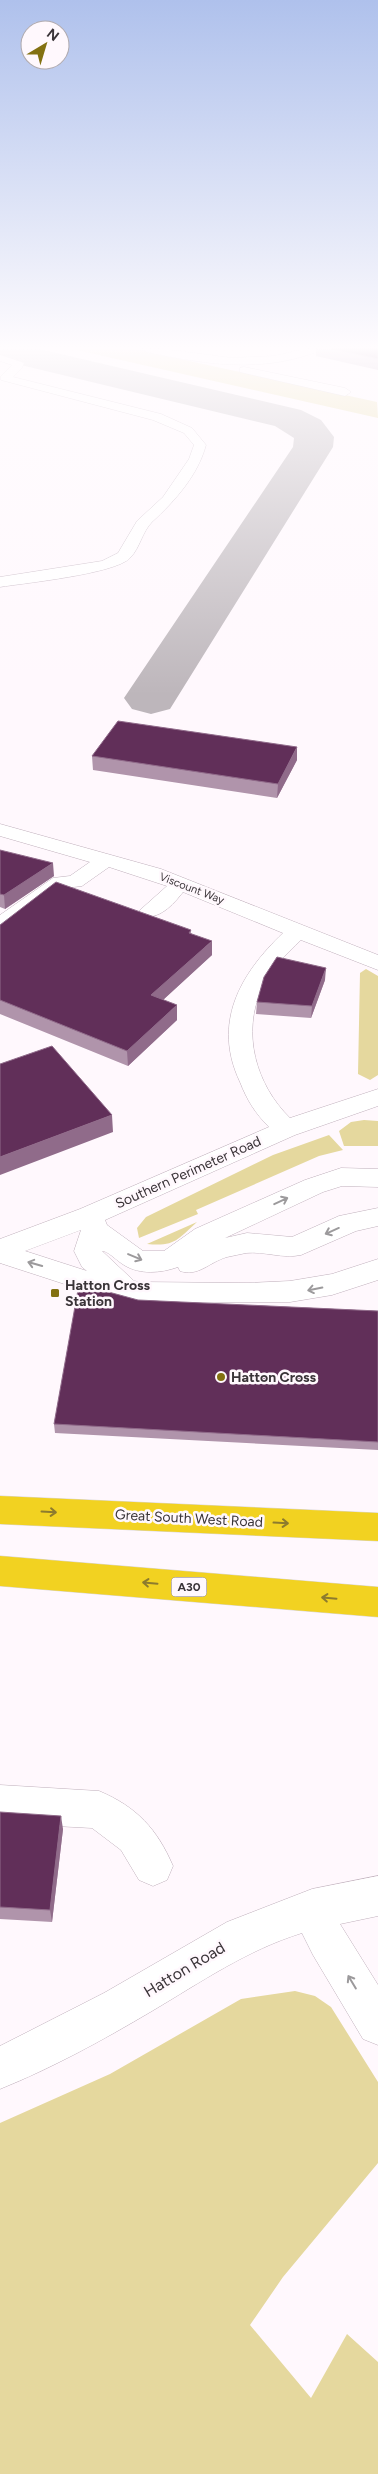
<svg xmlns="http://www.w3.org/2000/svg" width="378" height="2474" viewBox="0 0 378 2474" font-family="Figtree,sans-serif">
<rect width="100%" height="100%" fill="#fff8fd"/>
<!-- green -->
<path fill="#e5d89e" d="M 72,349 L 134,349 L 377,402 L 378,418 Z
M 366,969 L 378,976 L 378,1075 L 370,1080 L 358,1074 L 360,973 Z
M 364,1120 L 378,1121 L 378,1146 L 344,1146 L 339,1131 L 351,1122 Z
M 329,1135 L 343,1150 L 319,1156 L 196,1210 L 198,1214 L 139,1238 L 137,1228 L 146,1217 L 273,1155 Z
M 197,1222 C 178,1239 175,1247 147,1244 Z
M 295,1991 L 315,1996 L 331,2007 L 378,2082 L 378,2163 L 283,2277 L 250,2325 L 311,2398 L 347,2334 L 378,2362 L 378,2474 L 0,2474 L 0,2123 L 110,2074 L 241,1999 Z"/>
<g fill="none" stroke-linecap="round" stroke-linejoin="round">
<!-- taxiway -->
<path fill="#bdb6bb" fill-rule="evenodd" d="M 0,349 L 39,349 L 301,410 L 321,420 L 334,437 L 333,447 L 170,709 L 151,714 L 132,709 L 124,698 L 293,447 L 294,438 L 275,426 L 0,360 Z"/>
<defs>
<path id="minor" d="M 141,349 L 163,349 L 232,358 L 274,356 L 305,349 L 322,349 C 317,353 310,354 304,356 C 253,372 198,363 147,352 Z
M 0,355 L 24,363 L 22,368 L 13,377 L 161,414 L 192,428 L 206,445 C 198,475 175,501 152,522 C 142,532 140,548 130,558 C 115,574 25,583 0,587 L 0,577 L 102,561 L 118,553 L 137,521 L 163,497 L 189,459 L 194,445 L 184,433 L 153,420 L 1,380 L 1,376 L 12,365 L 0,361 Z
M 244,367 L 345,388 L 351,392 L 345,396 L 240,372 L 240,368 Z
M 0,824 L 161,869 L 378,955 L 378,970 L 301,940 C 286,954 271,969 262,988 C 241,1033 256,1085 290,1118 L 378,1089 L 378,1106 L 295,1135 L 105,1220 L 107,1225 L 143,1251 L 164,1251 L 195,1229 L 305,1180 L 341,1168 L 378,1169 L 378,1187 L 342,1186 L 323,1192 L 225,1238 L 247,1233 L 292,1237 L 339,1216 L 378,1208 L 378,1226 L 356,1231 L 301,1255 C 283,1259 264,1251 246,1253 C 240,1254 233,1256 227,1257 C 209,1262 199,1277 180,1271 L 178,1267 C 161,1273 140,1275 124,1265 C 117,1261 107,1250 102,1251 L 134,1281 L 139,1282 L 247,1283 L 290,1281 L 332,1274 L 378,1259 L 378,1280 L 332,1295 L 290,1302 L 147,1303 L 86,1291 L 0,1263 L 0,1239 L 80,1209 L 269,1127 C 255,1113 247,1100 240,1082 C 212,1023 240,974 283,933 L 183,892 C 173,905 159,920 142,916 L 139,911 L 167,886 L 109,867 L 82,886 L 65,888 L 8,930 L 0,932 L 0,915 L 53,878 L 70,876 L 90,862 L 0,836 ZM 81,1230 L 74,1251 L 82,1267 L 87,1271 L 25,1251 Z
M 0,1785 L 99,1791 C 137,1807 157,1829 173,1866 L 167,1880 L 153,1886 L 139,1880 L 121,1850 L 92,1828 L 0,1823 Z
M 378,1876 L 378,1916 L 340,1924 L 378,1985 L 378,2045 L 363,2039 L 313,1955 L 302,1933 C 247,1950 201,1982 152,2011 C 103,2040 52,2068 0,2089 L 0,2046 L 104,1993 L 227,1922 L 312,1889 Z"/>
<path id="highway" d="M 0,1496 L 378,1513 L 378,1541 L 0,1524 Z
M 0,1556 L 378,1587 L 378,1617 L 0,1586 Z"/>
</defs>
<!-- minor casing -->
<use href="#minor" stroke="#c0b0bc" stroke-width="1"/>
<!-- highway casing -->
<use href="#highway" stroke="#d8d6d7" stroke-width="1"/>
<!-- minor -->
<use href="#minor" fill="#fff" fill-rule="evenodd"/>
<!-- highway -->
<use href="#highway" fill="#f2d221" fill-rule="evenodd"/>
</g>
<!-- wall -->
<path fill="#b094ab" d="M 316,349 L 378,349 L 378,370 L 316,356 Z
M 92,756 L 297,760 L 277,798 L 93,770 Z
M 0,850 L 54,876 L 5,909 L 0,907 Z
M 0,925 L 191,930 L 191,933 L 212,955 L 163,1000 L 177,1020 L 128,1066 L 0,1014 Z
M 325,980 L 311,1018 L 256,1014 L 257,1002 Z
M 138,1300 L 378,1311 L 378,1450 L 55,1433 L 54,1424 Z
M 0,1812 L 63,1829 L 52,1922 L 0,1919 Z"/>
<!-- shaded-wall -->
<path fill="#906b8a" d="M 297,747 L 297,760 L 277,798 L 278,784 Z
M 53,863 L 54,876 L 5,909 L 4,895 Z
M 212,941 L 212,955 L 152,1010 L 151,995 Z
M 326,968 L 325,980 L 311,1018 L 312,1006 Z
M 177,1005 L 177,1020 L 128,1066 L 127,1051 Z
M 112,1115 L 113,1132 L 0,1175 L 0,1157 Z
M 61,1816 L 63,1829 L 52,1922 L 50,1910 Z"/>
<!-- building -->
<path fill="#612f59" stroke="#906b8a" d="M 332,349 L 378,349 L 378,359 Z
M 118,721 L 297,747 L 278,784 L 92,756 Z
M 0,850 L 53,863 L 4,895 L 0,894 Z
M 56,882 L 191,930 L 189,933 L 212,941 L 151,995 L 177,1005 L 127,1051 L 0,1000 L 0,925 Z
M 277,957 L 326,968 L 312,1006 L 257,1002 L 264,977 Z
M 52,1046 L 112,1115 L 0,1157 L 0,1064 Z
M 79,1284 L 138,1300 L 378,1311 L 378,1442 L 54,1424 Z
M 0,1812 L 61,1816 L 50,1910 L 0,1907 Z"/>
<!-- one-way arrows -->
<defs><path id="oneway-shaft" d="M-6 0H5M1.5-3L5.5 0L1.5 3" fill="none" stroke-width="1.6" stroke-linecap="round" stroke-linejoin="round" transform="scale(1.25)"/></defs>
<g stroke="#9c9a9c">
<use href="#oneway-shaft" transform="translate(281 1201) rotate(-25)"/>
<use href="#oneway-shaft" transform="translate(332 1231) rotate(156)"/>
<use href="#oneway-shaft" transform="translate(135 1257) rotate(23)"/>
<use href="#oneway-shaft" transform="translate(35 1264) rotate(-164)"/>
<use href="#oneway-shaft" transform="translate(315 1289) rotate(169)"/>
<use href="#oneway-shaft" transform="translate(352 1982) rotate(-121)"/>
</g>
<g stroke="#8d7b2e">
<use href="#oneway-shaft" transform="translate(49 1512) rotate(3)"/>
<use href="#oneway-shaft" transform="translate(281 1523) rotate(3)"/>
<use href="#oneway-shaft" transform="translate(150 1583) rotate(-175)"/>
<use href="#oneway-shaft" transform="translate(329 1598) rotate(-175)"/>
</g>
<!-- sky -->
<linearGradient id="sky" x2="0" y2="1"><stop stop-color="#afc1ec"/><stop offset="0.5" stop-color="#fffcfe"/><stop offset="1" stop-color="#fffcfe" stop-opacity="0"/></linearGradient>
<rect width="378" height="695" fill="url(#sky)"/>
<!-- markers -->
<g fill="#837112" stroke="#fff8fd" stroke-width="2">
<rect x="50" y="1288" width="10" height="10" rx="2.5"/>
<circle cx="221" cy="1377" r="5"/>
</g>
<g text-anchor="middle" stroke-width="5" stroke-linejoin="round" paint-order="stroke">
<!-- far-street labels -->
<g font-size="11" fill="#3a3438" stroke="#fff8fd">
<text transform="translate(192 888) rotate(21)" y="4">Viscount Way</text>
</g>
<!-- shield labels -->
<rect fill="#fff8fd" stroke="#756f73" stroke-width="1" x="171.5" y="1577.5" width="35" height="19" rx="4"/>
<g font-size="12" font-weight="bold" fill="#3a3438">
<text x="189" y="1591">A30</text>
</g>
<!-- street labels -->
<g font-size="14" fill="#3a3438" stroke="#fff8fd">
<text transform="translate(188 1172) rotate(-24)" y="5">Southern Perimeter Road</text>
<text transform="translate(189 1518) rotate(3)" y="5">Great South West Road</text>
</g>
<!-- poi labels -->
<g font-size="14" font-weight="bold" fill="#3a3438" stroke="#fff8fd" text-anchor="start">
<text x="65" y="1290">Hatton Cross<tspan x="65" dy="16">Station</tspan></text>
<text x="231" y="1382">Hatton Cross</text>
</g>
<!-- near-street labels -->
<g font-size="16" fill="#3a3438" stroke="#fff8fd">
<text transform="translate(184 1969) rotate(-31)" y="6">Hatton Road</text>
</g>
</g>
<!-- north arrow -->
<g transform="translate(45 45) rotate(38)"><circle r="24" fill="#fff8fd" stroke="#b0aaae"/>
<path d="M0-4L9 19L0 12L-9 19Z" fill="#837112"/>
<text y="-8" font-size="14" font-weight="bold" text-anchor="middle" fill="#3a3438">N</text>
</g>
</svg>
